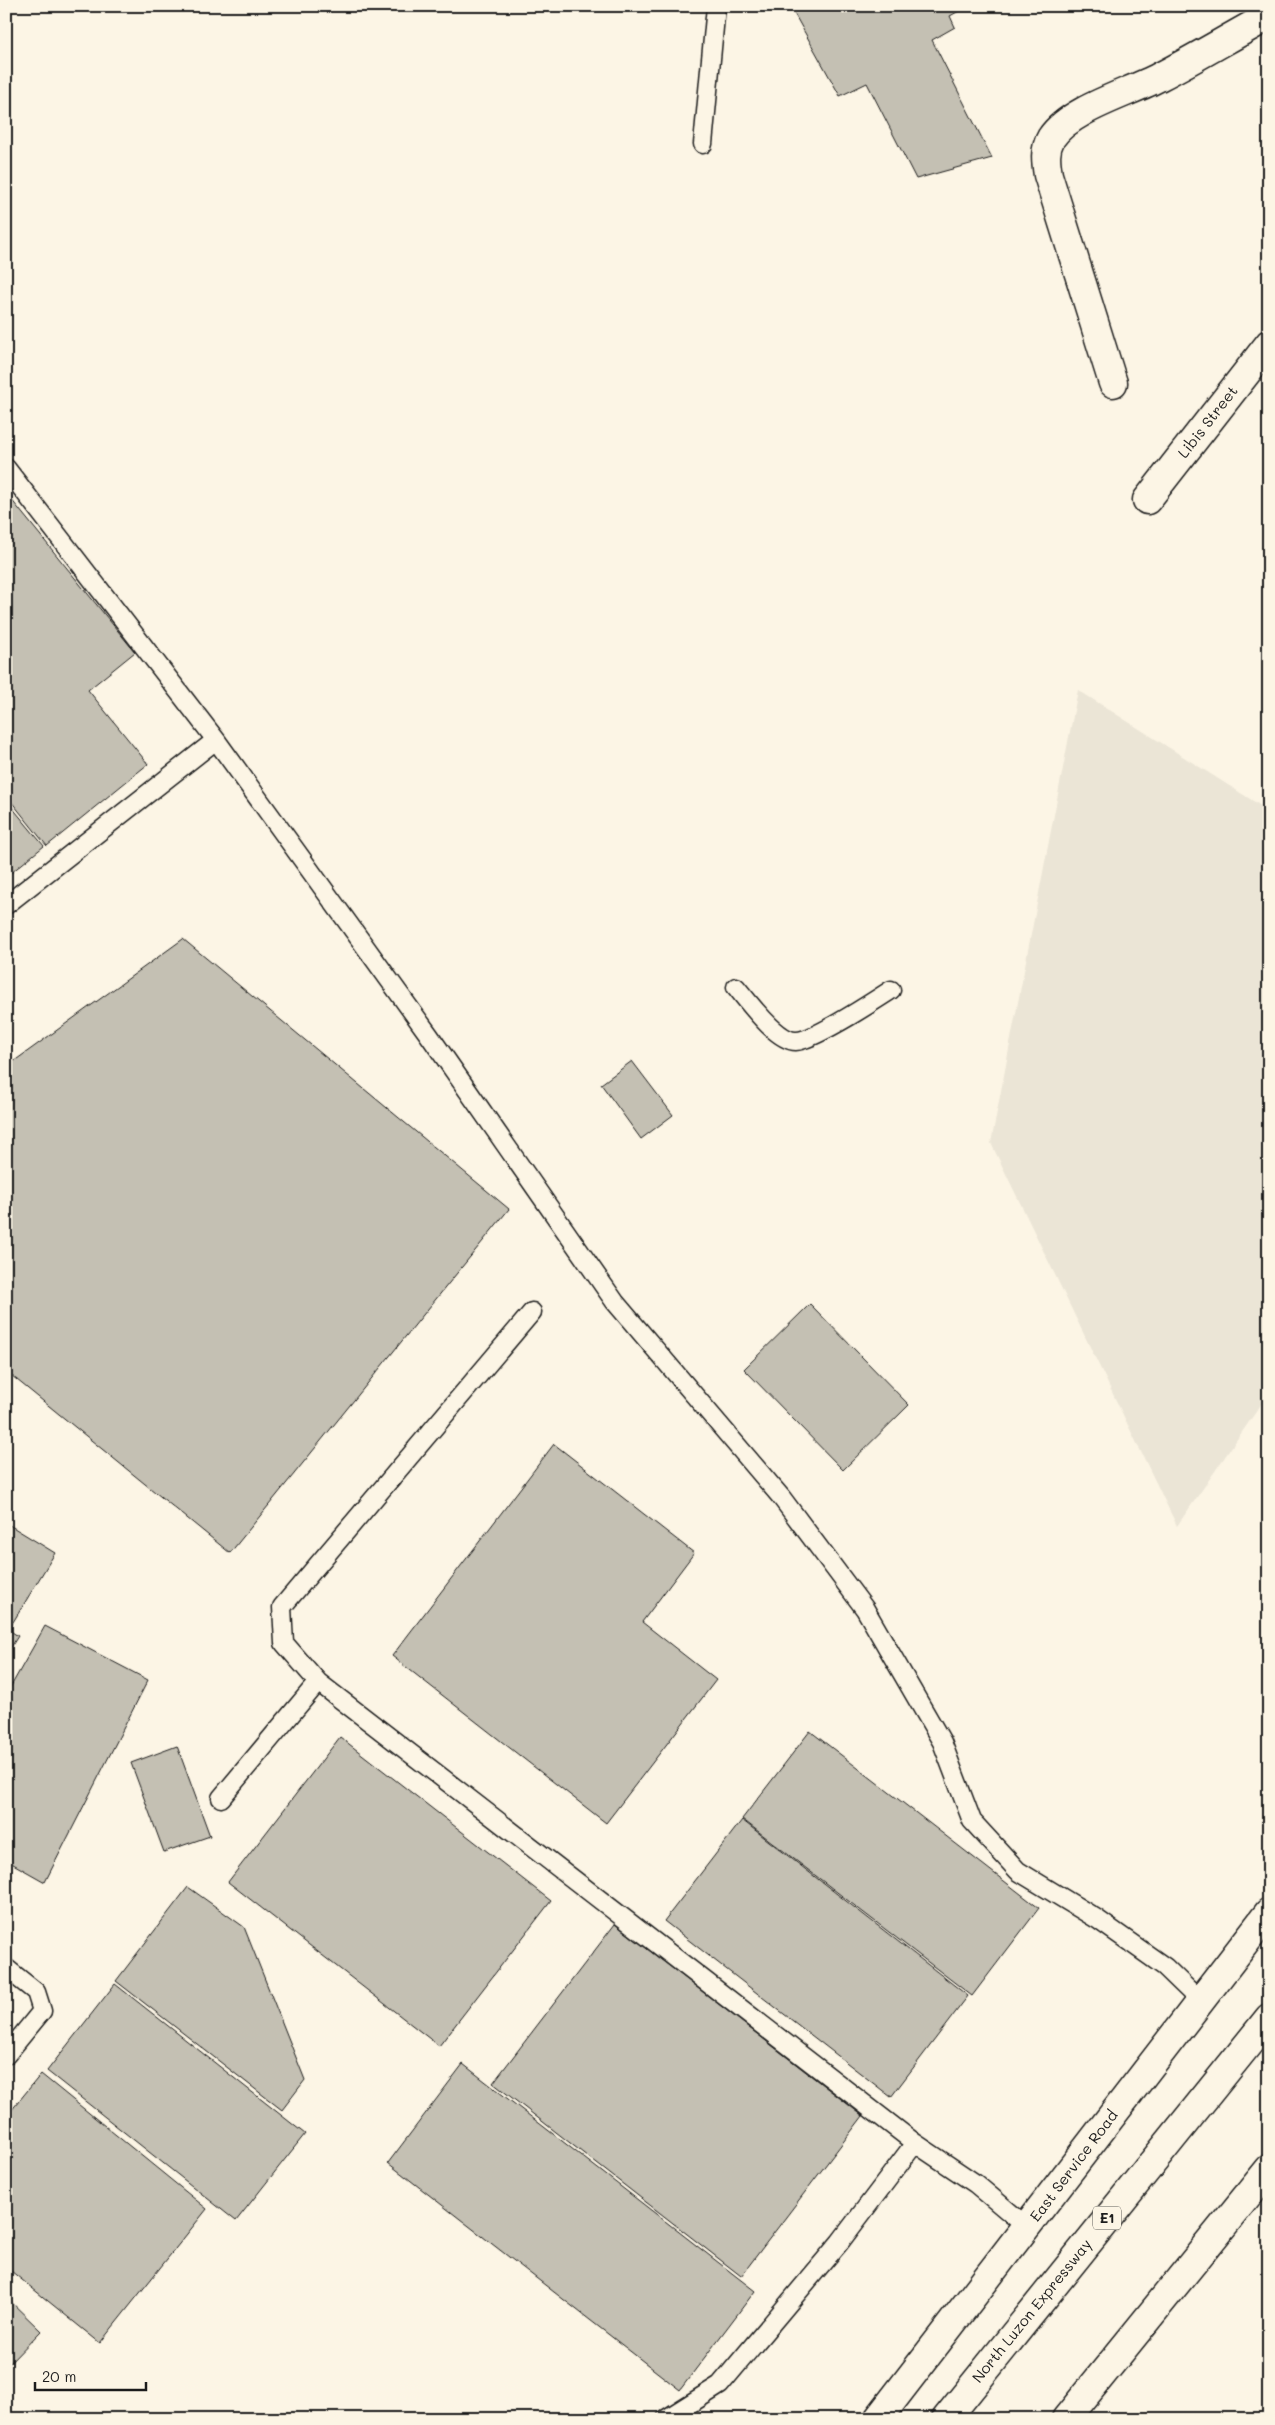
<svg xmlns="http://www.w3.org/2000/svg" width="1275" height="2425" viewBox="0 0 1275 2425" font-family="Mali,sans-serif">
<rect width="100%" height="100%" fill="#fcf5e5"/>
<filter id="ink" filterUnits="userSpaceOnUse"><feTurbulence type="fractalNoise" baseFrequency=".02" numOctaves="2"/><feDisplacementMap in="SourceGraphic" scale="10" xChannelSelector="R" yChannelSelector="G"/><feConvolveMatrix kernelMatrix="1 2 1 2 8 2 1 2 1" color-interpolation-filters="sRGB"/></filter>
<g filter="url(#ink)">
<!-- built -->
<path fill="#ebe5d6" d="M 1078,690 L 1269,811 L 1269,1393 L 1177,1526 L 991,1143 Z"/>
<!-- building -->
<path fill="#c4c0b3" stroke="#1c1c1c" d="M 790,6 L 968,6 L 950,16 L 955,27 L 932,40 L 992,158 L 916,179 L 867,83 L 840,96 Z
M 6,493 L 135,652 L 88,690 L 148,764 L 47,846 L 6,795 Z
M 6,800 L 44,846 L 6,877 Z
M 183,939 L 509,1209 L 230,1553 L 6,1371 L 6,1067 Z
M 632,1061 L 673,1115 L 641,1139 L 601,1084 Z
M 810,1304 L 909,1405 L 843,1470 L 744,1369 Z
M 554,1444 L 694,1553 L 642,1622 L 716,1680 L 606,1823 L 392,1656 Z
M 6,1523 L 55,1553 L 10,1627 L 6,1624 Z
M 45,1626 L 148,1680 L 45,1882 L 6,1860 L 6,1695 Z
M 6,1628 L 18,1636 L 6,1655 Z
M 810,1731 L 1039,1908 L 972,1996 L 742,1819 Z
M 340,1737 L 551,1901 L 439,2046 L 228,1882 Z
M 177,1746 L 210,1836 L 164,1852 L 131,1763 Z
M 742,1820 L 968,1996 L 891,2097 L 664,1921 Z
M 188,1887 L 244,1927 L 305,2080 L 282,2110 L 116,1981 Z
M 615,1924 L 863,2116 L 741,2276 L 493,2083 Z
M 115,1984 L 305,2134 L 236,2221 L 47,2071 Z
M 463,2064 L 755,2291 L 680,2390 L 388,2163 Z
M 41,2074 L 207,2209 L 100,2343 L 6,2267 L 6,2117 Z
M 6,2297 L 41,2331 L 6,2367 Z"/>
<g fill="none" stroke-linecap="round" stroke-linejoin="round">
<defs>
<path id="service" d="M 703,144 L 716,6
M 6,468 L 216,740 L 429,1035 L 615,1302 L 781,1497 L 865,1609 L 942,1742 L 972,1821 L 1018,1871 L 1097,1919 L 1165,1967 L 1200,2001
M 6,905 L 216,740
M 736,987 C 748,1001 776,1041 796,1041 C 813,1041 874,1001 891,990
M 532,1312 L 282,1607 L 284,1643 L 318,1682 L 915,2143
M 221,1798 L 318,1682
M 6,1968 L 36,1992 L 42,2011 L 6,2055
M 666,2419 L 720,2385 L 840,2242 L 915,2143 L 976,2184 L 1027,2227"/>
<path id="minor" d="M 1113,383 L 1048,175 C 1046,162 1044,150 1051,138 C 1070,109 1129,93 1159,77 C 1196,58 1232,36 1269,16
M 1147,500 L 1269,344"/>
<path id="tertiary" d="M 878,2419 L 1269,1912"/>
<path id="motorway" d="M 946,2419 L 1269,2018
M 1066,2419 L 1269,2169"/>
</defs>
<!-- service casing -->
<use href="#service" stroke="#1c1c1c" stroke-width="21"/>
<!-- minor casing -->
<use href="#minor" stroke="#1c1c1c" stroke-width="31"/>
<!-- tertiary casing -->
<use href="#tertiary" stroke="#1c1c1c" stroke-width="31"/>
<!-- motorway casing -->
<use href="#motorway" stroke="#1c1c1c" stroke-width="31"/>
<!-- service -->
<use href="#service" stroke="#fcf5e5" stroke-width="18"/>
<!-- minor -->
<use href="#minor" stroke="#fcf5e5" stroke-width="28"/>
<!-- tertiary -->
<use href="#tertiary" stroke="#fcf5e5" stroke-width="28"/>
<!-- motorway -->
<use href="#motorway" stroke="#fcf5e5" stroke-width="28"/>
</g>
</g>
<g text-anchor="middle" stroke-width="5" stroke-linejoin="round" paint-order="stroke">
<!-- shield labels -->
<rect fill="#fcf5e5" stroke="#5f5d58" stroke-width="1" x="1093" y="2206.5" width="28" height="23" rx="4"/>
<g font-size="14" font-weight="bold" fill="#1c1c1c">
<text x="1107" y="2223">E1</text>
</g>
<!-- street labels -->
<g font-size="15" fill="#1c1c1c" stroke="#fcf5e5">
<text transform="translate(1208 422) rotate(-52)" y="5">Libis Street</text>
<text transform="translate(1074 2166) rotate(-53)" y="5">East Service Road</text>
<text transform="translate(1032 2311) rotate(-51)" y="5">North Luzon Expressway</text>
</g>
</g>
<!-- margin -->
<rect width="1275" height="2425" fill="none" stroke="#fcf5e5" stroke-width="25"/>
<rect x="12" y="12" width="1250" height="2400" fill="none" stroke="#1c1c1c" stroke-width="2" filter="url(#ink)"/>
<!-- scale -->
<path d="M35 2382v8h111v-8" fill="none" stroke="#1c1c1c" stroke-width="2.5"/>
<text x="42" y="2382" font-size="15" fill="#1c1c1c" stroke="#fcf5e5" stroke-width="4" paint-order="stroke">20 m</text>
</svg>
